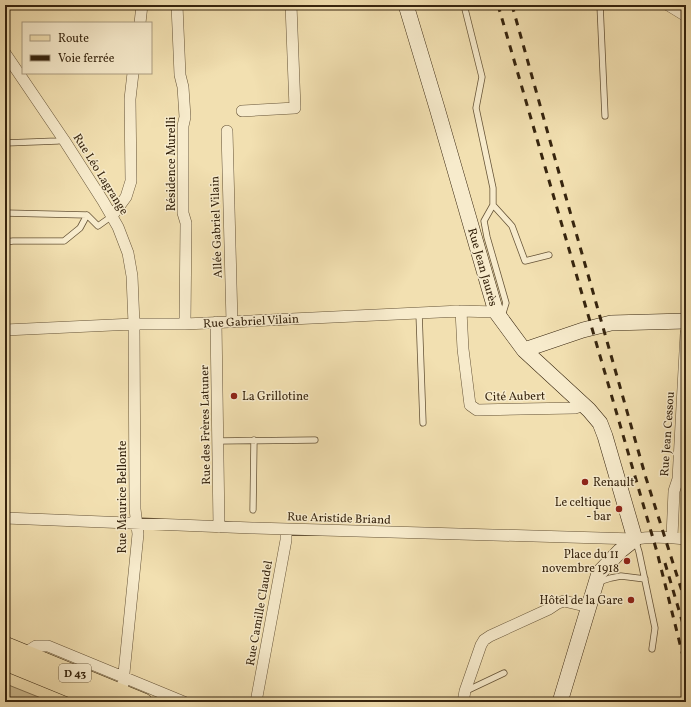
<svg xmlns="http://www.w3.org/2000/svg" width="691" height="707" viewBox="0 0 691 707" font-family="Vollkorn,serif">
<rect width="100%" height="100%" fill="#f2e0b1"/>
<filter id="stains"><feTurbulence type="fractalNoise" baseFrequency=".005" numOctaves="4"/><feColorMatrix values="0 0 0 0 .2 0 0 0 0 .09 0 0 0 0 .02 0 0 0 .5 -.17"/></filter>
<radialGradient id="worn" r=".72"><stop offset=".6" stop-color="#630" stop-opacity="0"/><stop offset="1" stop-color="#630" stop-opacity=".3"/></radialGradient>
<!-- green -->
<path fill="#d2c095" stroke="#847252" d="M 5,683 L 6,684 L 51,702 L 5,702 Z"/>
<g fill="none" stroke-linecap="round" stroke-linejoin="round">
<defs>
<path id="lane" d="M 464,5 L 482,77 L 476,108 L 493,188 L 493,205 L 484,221 L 487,237 L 506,303 L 502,316
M 600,5 L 605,116
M 5,143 L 57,141 L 64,140
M 493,205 L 512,226 L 525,261 L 549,255
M 5,213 L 87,215 L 98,226 L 112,216
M 5,242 L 13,241 L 64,241 L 80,228 L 87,215
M 419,313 L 423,423
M 218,441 L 315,440
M 253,510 L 254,440
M 635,539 L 639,552 L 655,628 L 652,649
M 598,582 L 611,578 L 621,576 L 645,579
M 466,691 L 504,673"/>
<path id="street" d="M 177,5 L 180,75 L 183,87 L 185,117 L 183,126 L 183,213 L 186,223 L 185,324
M 668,5 L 686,16
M 140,23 L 142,5
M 5,53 L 64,140 L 103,201 L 118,227 L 128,253 L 132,276 L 134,324 L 135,509 L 138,534 L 122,693 L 124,697
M 242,111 L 295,108 L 291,5
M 227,131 L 232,322
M 112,216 L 126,197 L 131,181 L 130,99 L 133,73
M 461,311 L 463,349 L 470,405 L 477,410 L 575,408 L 584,405
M 216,322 L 219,527
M 5,330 L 134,324 L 185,324 L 461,311 L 496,312
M 5,518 L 252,528 L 635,539 C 652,536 669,537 686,539
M 672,537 L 674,491 L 678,479 L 686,333
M 25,653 L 36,646 L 48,646 L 184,702
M 256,702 L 286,540 L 286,529
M 463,702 L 465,691 L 481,645 L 484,640 L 490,636 L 549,609 L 558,603 L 564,601 L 589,607"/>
<path id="secondary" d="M 406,5 L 437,108 L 496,312 L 524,350 L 589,410 L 600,423 L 605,436 L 635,539 L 620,551 L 599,573 L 560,702
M 524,350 L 583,330 L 611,323 L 686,321"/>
<path id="primary" d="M 5,645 L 144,702
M 5,662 L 103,702"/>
</defs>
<!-- lane casing -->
<use href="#lane" stroke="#655337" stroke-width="7"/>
<!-- street casing -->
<use href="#street" stroke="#655337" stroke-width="12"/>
<!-- secondary casing -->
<use href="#secondary" stroke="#36240e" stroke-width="16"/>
<!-- primary casing -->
<use href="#primary" stroke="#36240e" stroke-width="18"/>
<!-- lane -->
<use href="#lane" stroke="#f7ebcc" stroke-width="5.5"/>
<!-- street -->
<use href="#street" stroke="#f7ebcc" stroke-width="11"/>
<!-- secondary -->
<use href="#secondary" stroke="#f7ebcc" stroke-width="15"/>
<!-- primary -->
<use href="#primary" stroke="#f2e0b1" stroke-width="17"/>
<!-- rail -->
<path stroke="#36240e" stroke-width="3" stroke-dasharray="7 7" stroke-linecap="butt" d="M 498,5 L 657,552 L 686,668
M 512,5 L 561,180 L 646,478 L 686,604
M 665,563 L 686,634"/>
</g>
<!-- markers -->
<g fill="#8f2418" stroke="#f7ebcc" stroke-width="1.5">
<circle cx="234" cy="396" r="4"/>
<circle cx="585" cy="482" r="4"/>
<circle cx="619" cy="509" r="4"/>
<circle cx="627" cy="561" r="4"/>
<circle cx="631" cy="600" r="4"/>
</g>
<g text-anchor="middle" stroke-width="3" stroke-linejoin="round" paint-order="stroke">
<!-- shield labels -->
<rect fill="#f7ebcc" stroke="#706047" stroke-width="1" x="59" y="664" width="32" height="18" rx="3"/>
<g font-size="11" font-weight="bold" fill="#36240e">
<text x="75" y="677">D 43</text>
</g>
<!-- street labels -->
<g font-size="12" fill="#36240e" stroke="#f7ebcc">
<text transform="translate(171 164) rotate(-90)" y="4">Résidence Murelli</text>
<text transform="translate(101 174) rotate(58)" y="4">Rue Léo Lagrange</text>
<text transform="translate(216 227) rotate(-92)" y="4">Allée Gabriel Vilain</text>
<text transform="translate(483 267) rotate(74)" y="4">Rue Jean Jaurès</text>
<text transform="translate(251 321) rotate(-3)" y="4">Rue Gabriel Vilain</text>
<text transform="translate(515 396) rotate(-1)" y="4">Cité Aubert</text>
<text transform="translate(205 425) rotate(-91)" y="4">Rue des Frères Latuner</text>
<text transform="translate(667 434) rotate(-86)" y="4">Rue Jean Cessou</text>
<text transform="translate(122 497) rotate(-90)" y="4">Rue Maurice Bellonte</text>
<text transform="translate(339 518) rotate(2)" y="4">Rue Aristide Briand</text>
<text transform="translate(259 613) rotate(-80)" y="4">Rue Camille Claudel</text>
</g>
<!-- poi labels -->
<g font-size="12" fill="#36240e" stroke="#f7ebcc" text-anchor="end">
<text x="242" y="400" text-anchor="start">La Grillotine</text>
<text x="593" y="486" text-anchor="start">Renault</text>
<text x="611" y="506">Le celtique<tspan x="611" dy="14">- bar</tspan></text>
<text x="619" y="558">Place du 11<tspan x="619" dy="14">novembre 1918</tspan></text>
<text x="623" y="604">Hôtel de la Gare</text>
</g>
</g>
<!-- margin -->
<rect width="691" height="707" fill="none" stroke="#f2e0b1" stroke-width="20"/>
<rect x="6" y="6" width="679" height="695" fill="none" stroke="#36240e" stroke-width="2"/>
<rect x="10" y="10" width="671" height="687" fill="none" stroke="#36240e"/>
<!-- legend -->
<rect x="22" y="22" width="130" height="52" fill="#f7ebcc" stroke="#aa9b80"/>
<rect x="30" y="35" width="20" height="6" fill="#f2e0b1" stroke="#aa9b80"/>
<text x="58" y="42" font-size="12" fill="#36240e">Route</text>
<rect x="30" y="55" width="20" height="6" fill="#36240e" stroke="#aa9b80"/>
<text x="58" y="62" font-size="12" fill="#36240e">Voie ferrée</text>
<rect width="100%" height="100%" filter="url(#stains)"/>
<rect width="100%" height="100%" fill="url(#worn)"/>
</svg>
